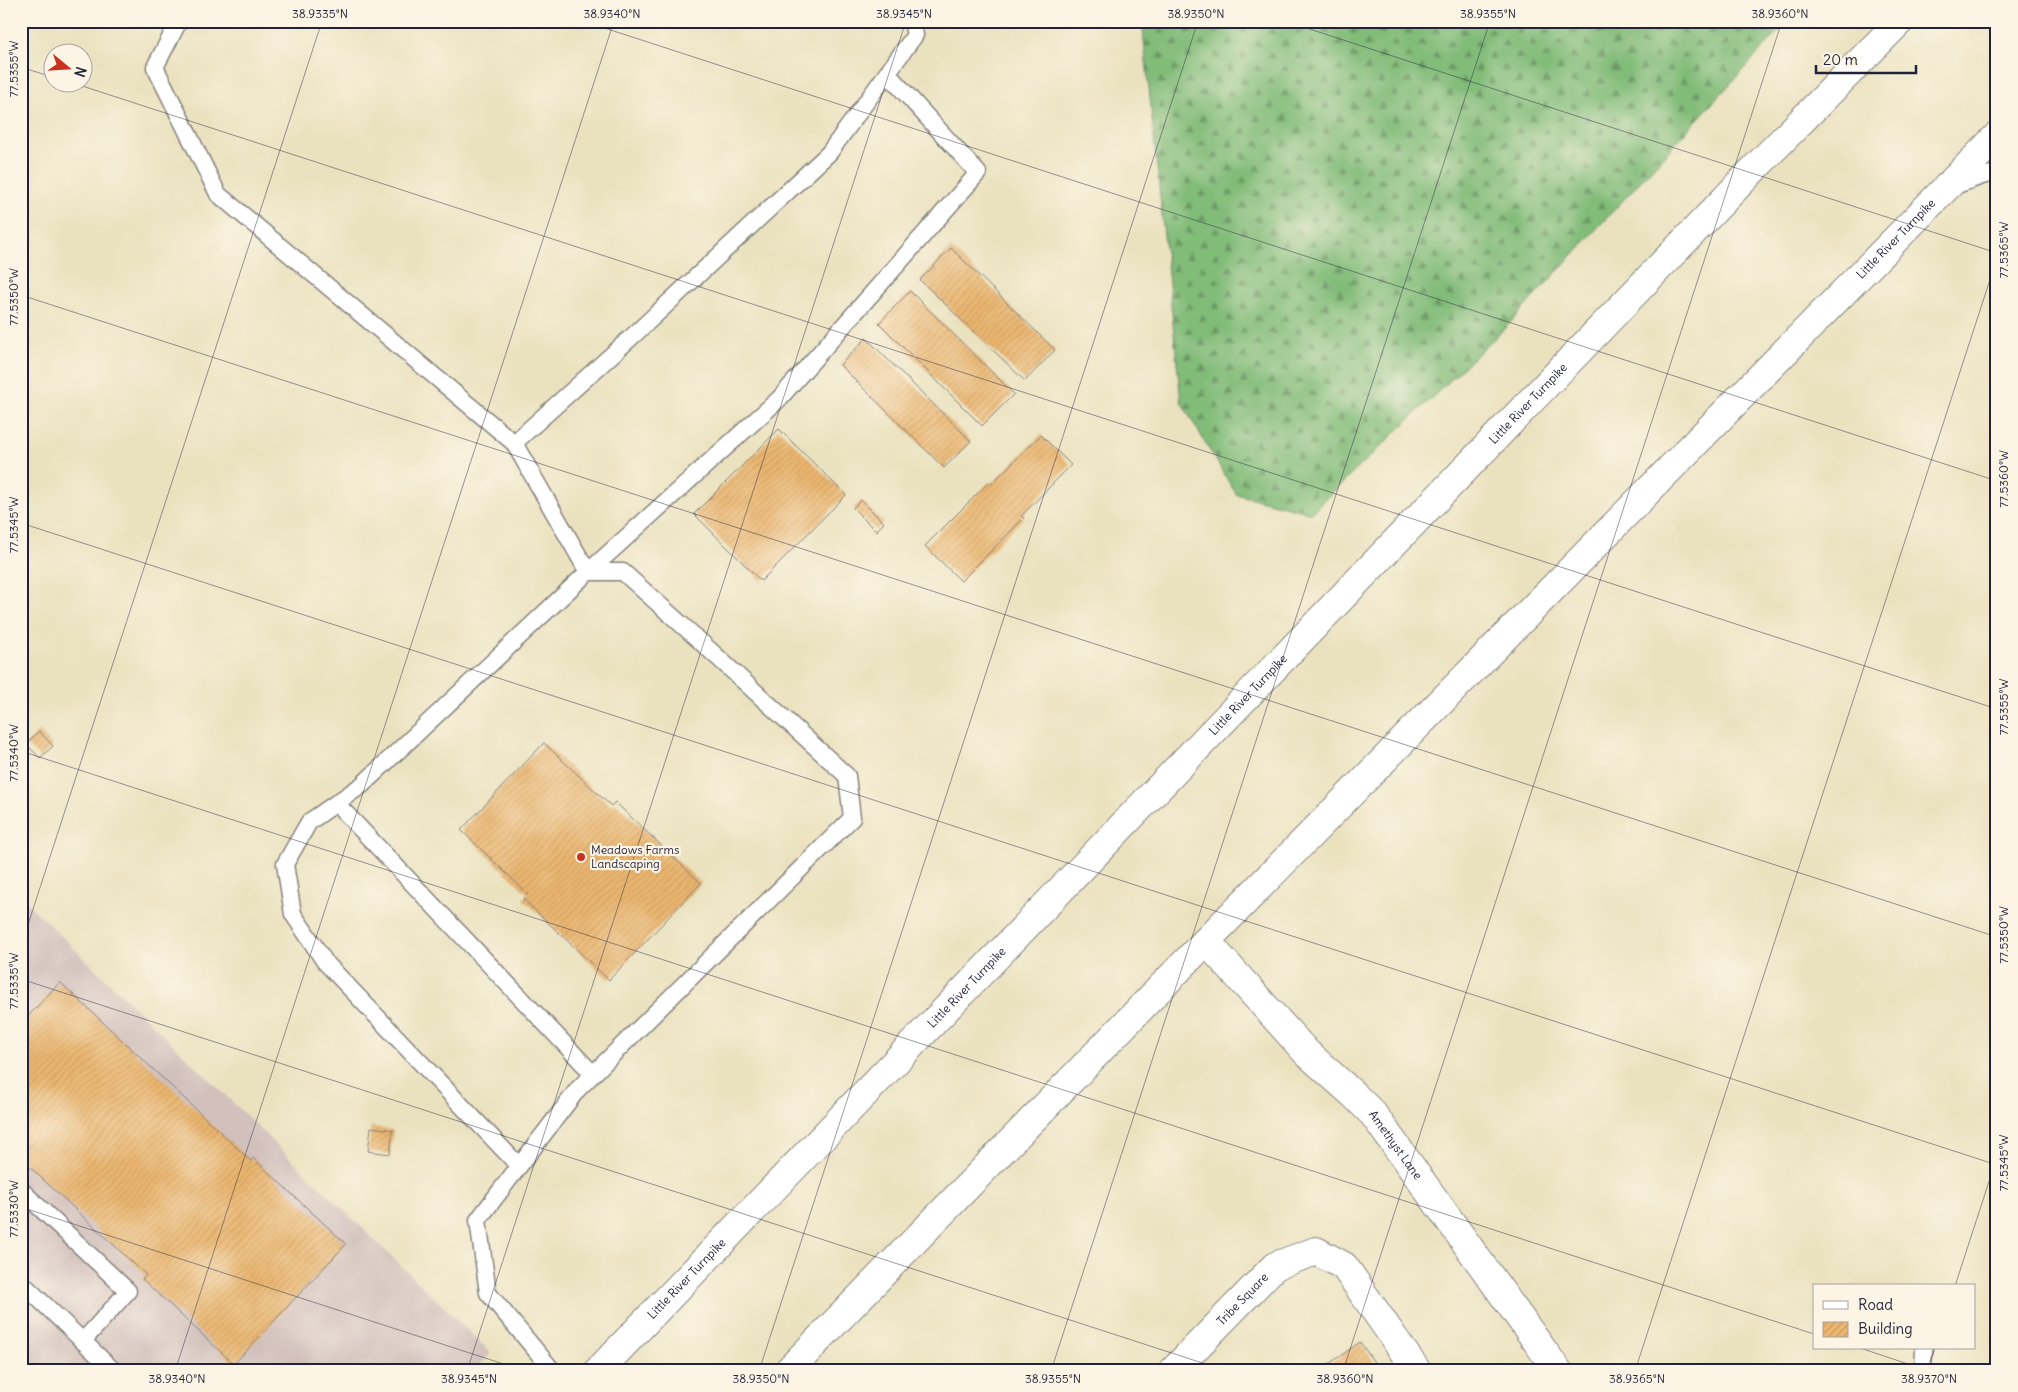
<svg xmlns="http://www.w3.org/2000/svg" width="2018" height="1392" viewBox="0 0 2018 1392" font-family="Delius,sans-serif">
<defs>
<pattern id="forest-firs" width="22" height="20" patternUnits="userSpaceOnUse" patternTransform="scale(1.25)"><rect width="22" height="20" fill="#82bc79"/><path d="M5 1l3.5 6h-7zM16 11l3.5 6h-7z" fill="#6a9864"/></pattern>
<pattern id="building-hatch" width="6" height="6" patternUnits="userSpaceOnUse" patternTransform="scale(1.25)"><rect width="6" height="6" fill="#ebb66f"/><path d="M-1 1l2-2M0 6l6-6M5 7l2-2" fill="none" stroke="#c99c61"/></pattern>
</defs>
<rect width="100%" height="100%" fill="#fcf5e5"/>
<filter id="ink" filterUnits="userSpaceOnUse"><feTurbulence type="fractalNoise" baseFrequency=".02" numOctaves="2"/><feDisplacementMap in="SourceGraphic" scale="10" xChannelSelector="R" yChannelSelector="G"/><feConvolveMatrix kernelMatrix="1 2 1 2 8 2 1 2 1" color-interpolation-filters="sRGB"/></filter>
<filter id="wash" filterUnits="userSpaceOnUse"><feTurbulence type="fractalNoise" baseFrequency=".0096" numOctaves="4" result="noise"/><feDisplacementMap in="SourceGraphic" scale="20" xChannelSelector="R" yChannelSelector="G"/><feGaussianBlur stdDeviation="1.12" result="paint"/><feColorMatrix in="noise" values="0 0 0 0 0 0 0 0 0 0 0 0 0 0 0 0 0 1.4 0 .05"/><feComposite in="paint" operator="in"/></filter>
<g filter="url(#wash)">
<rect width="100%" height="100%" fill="#eae2bf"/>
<!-- industrial -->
<path fill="#d1c0bc" d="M 21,897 L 491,1353 L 474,1371 L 21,1371 Z"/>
<!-- forest -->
<path fill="url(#forest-firs)" stroke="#526f5a" d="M 1142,21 L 1788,21 L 1508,325 L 1311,513 L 1236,494 L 1181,402 Z"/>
<g id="blocks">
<!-- building -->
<path fill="url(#building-hatch)" d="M 951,248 L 1055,350 L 1025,381 L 920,280 Z
M 910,291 L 1014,394 L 982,426 L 879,323 Z
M 866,338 L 971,441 L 944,468 L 840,365 Z
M 779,429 L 846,495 L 761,581 L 694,514 Z
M 1041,435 L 1071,465 L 1021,516 L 1024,518 L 961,581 L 925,546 L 989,482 L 991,484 Z
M 861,500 L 884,523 L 876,531 L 853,508 Z
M 39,731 L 53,746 L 40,758 L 26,744 Z
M 544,743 L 611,806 L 615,802 L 701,883 L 609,980 L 523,899 L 528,894 L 461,830 Z
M 60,982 L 251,1161 L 253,1158 L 346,1244 L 234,1364 L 142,1279 L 146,1275 L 21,1159 L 21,1024 Z
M 371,1127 L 393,1130 L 390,1154 L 368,1151 Z
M 1360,1342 L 1380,1371 L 1319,1371 Z"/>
</g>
</g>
<g filter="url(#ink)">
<use href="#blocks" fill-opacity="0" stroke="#86827d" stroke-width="1"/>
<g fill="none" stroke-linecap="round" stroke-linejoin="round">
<defs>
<path id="service" d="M 179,21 L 155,67 L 218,194 L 514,443 L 588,572 L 779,399 L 978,173 L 887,73
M 1954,186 L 1982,176 L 1997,173
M 514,443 L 636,333 L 829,153 L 915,35 L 912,21
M 336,803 L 593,1074
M 519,1166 L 325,962 L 293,914 L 285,864 L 309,822 L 362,785 L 588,572 L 623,572 L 701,642 L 847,776 L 852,818 L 578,1089 L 478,1220 L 488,1293 L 553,1371
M 21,1190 L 128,1291 L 83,1341
M 21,1282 L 114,1371
M 1923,1371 L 1924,1348"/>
<g id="minor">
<path id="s1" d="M 1206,941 L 1307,1053 L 1354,1095 L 1373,1114 L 1558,1371"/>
<path id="s2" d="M 1173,1371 L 1275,1266 L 1316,1251 L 1344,1266 L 1417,1371"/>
</g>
<g id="trunk">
<path id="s3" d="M 598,1371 L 1748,175 L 1900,21"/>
<path id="s4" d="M 788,1371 L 1206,941 L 1997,136"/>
</g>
</defs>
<!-- service casing -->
<use href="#service" stroke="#86827d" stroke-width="19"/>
<!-- minor casing -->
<use href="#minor" stroke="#86827d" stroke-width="30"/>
<!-- trunk casing -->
<use href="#trunk" stroke="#86827d" stroke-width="30"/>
<!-- service -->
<use href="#service" stroke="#fff" stroke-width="16"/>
<!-- minor -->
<use href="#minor" stroke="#fff" stroke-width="28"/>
<!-- trunk -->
<use href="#trunk" stroke="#fff" stroke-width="28"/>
</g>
</g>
<!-- ticks -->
<path fill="none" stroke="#22223b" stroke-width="1" stroke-opacity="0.45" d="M 583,21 L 1997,481M 1285,21 L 1997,253M 1987,21 L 1997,24M 21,48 L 30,21M 21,67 L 52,77M 70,82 L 1997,709M 21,295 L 1997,937M 21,523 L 1997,1165M 21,751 L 1814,1334M 21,946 L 322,21M 21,979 L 1227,1371M 21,1207 L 525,1371M 1955,1286 L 1997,1157M 1860,1348 L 1929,1371M 175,1371 L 614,21M 467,1371 L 906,21M 759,1371 L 1198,21M 1051,1371 L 1490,21M 1343,1371 L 1782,21M 1635,1371 L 1997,258M 1927,1371 L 1935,1348"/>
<!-- markers -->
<circle fill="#c8321e" stroke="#fcf5e5" stroke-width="2" cx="581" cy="857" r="5"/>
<g text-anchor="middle" stroke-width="4.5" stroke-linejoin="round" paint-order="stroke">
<!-- street labels -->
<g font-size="12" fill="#22223b" stroke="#fcf5e5">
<text dy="4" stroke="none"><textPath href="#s4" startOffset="1584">Little River Turnpike</textPath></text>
<text dy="4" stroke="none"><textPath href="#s3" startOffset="1342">Little River Turnpike</textPath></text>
<text dy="4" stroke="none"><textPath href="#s3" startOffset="938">Little River Turnpike</textPath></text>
<text dy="4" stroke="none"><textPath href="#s3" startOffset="532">Little River Turnpike</textPath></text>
<text dy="4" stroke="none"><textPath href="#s1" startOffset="279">Amethyst Lane</textPath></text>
<text dy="4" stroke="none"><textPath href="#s3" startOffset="128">Little River Turnpike</textPath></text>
<text dy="4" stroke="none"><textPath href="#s2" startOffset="100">Tribe Square</textPath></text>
</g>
<!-- poi labels -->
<g font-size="12" fill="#22223b" stroke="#fcf5e5" text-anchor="start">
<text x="591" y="854">Meadows Farms<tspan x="591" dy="14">Landscaping</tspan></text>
</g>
</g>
<!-- margin -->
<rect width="2018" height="1392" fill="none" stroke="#fcf5e5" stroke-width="55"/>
<!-- legend -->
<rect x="1813" y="1284" width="162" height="65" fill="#fcf5e5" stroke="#a5a1a1"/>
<rect x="1823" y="1301" width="25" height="8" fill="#ffffff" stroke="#a5a1a1"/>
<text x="1858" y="1310" font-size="15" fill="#22223b">Road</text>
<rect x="1823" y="1322" width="25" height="15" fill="url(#building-hatch)" stroke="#a5a1a1"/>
<text x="1858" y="1334" font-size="15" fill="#22223b">Building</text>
<!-- north arrow -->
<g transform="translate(68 68) rotate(108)"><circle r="24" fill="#fcf5e5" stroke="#a5a1a1"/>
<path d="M0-4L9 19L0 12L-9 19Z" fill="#c8321e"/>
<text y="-8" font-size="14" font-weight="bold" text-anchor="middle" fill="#22223b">N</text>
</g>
<!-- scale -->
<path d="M1816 65v8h100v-8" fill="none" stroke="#22223b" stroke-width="2.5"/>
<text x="1823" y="65" font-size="15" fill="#22223b" stroke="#fcf5e5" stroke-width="4" paint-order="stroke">20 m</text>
<rect x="28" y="28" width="1962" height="1336" fill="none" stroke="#22223b" stroke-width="2"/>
<g font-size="12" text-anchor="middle" fill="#22223b">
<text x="320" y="18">38.9335°N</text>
<text x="612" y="18">38.9340°N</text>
<text x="904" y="18">38.9345°N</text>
<text x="1196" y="18">38.9350°N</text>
<text x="1488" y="18">38.9355°N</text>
<text x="1780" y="18">38.9360°N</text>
<text transform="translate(14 69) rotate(-90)" y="4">77.5355°W</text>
<text transform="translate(2004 250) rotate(-90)" y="4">77.5365°W</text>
<text transform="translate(14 297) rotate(-90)" y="4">77.5350°W</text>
<text transform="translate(2004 479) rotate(-90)" y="4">77.5360°W</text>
<text transform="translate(14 525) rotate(-90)" y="4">77.5345°W</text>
<text transform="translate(2004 707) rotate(-90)" y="4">77.5355°W</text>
<text transform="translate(14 753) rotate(-90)" y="4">77.5340°W</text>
<text transform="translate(2004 935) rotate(-90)" y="4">77.5350°W</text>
<text transform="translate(14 981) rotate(-90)" y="4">77.5335°W</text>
<text transform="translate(2004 1163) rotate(-90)" y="4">77.5345°W</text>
<text transform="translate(14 1209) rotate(-90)" y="4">77.5330°W</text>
<text x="177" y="1383">38.9340°N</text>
<text x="469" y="1383">38.9345°N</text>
<text x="761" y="1383">38.9350°N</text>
<text x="1053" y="1383">38.9355°N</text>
<text x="1345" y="1383">38.9360°N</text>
<text x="1637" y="1383">38.9365°N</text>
<text x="1929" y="1383">38.9370°N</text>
</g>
</svg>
